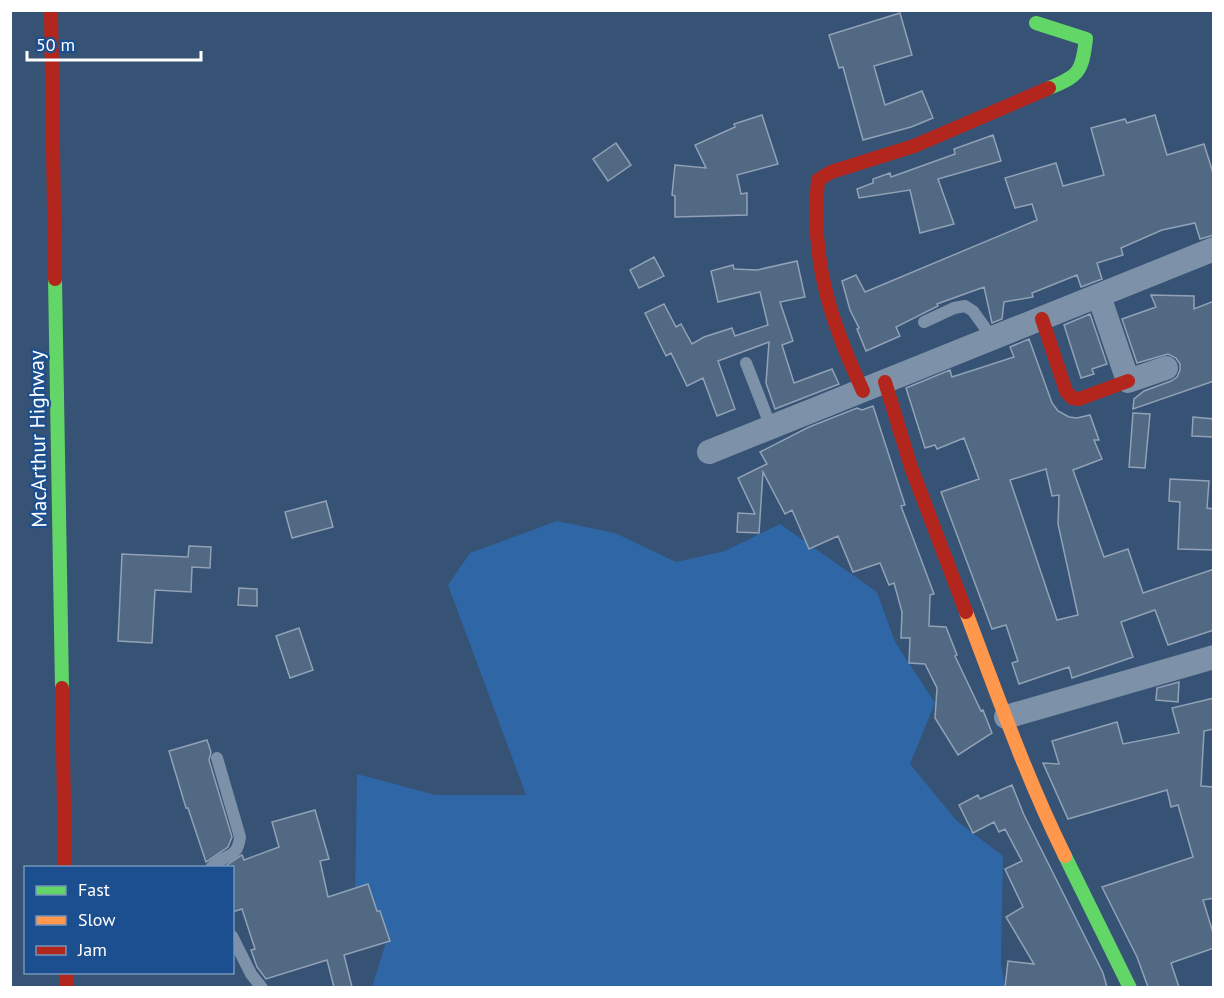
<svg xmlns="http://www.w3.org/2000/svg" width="1224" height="998" viewBox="0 0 1224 998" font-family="'PT Sans',sans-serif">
<rect width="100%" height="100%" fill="#365274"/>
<!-- green -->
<path fill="#2f66a5" d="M 557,521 L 615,533 L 676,562 L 725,551 L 780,524 L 877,592 L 895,642 L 935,703 L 910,764 L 957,821 L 1003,856 L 1001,964 L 1005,987 L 372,987 L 387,939 L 355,898 L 357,774 L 436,795 L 526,795 L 448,585 L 470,553 Z"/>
<!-- building -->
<path fill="#526984" stroke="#92a2b6" stroke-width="1.5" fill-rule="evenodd" d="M 900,13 L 912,55 L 874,66 L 885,105 L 922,91 L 933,118 L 911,127 L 863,140 L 843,67 L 839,68 L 829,35 Z
M 762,115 L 778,164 L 737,175 L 741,194 L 747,193 L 747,215 L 675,217 L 675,196 L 672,195 L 675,165 L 706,168 L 695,145 L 735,127 L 734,124 Z
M 1155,115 L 1167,155 L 1204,144 L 1214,176 L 1214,235 L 1200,239 L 1195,223 L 1162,230 L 1121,248 L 1123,255 L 1097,263 L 1102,279 L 1081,287 L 1077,275 L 1032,293 L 1033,297 L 1004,302 L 1002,319 L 992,323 L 984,287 L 937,304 L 938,306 L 896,327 L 900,336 L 866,351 L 857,329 L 859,328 L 850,310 L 842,281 L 856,275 L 865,292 L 1037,220 L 1032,204 L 1015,208 L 1005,178 L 1056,163 L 1063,186 L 1104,175 L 1091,128 L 1125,119 L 1127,123 Z
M 993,135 L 1001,161 L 938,179 L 954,224 L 920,233 L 910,190 L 859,198 L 857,189 L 873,183 L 873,179 L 890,173 L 891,177 L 955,154 L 954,149 Z
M 616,143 L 631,165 L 608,181 L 593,159 Z
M 654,257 L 664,276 L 639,288 L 630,270 Z
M 797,261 L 805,297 L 780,302 L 793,341 L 782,345 L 794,383 L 832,369 L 839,384 L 775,409 L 766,383 L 769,342 L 718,361 L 735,409 L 717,416 L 703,378 L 687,386 L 671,353 L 666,356 L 645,313 L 664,304 L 676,327 L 681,324 L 692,344 L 704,337 L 732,328 L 735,336 L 768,325 L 760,292 L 718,302 L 711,271 L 733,265 L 734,269 L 757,270 Z
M 1151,295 L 1194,296 L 1194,309 L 1214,301 L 1214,381 L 1133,409 L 1134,399 L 1144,391 L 1171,381 L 1177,377 L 1180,370 L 1180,364 L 1176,358 L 1168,354 L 1137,363 L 1122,319 L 1156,307 Z
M 1090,314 L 1107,364 L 1092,369 L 1094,374 L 1081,378 L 1064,325 Z
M 1029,339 L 1052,403 L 1058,411 L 1069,417 L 1077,418 L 1090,415 L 1099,440 L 1094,440 L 1102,459 L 1073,470 L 1104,557 L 1128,549 L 1143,593 L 1214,569 L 1214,630 L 1168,645 L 1155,610 L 1121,622 L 1133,657 L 1072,678 L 1069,667 L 1019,684 L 1012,663 L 1018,661 L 1006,625 L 992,629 L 941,492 L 979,479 L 964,438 L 937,449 L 935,445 L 925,448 L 906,388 L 950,370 L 952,377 L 1014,357 L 1010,347 ZM 1046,469 L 1052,496 L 1059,495 L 1058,524 L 1078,615 L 1057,620 L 1010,480 Z
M 873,406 L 905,505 L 901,506 L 934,594 L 930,595 L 929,626 L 946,627 L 957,655 L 955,656 L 981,711 L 983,710 L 992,733 L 958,755 L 935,718 L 937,688 L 925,664 L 909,663 L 910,638 L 901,638 L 902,612 L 894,583 L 889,585 L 880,563 L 853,572 L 838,536 L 809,549 L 792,510 L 785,514 L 763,472 L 759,533 L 737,532 L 738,513 L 755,514 L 738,478 L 767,464 L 760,452 L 809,427 L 857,408 L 862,410 Z
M 1133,413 L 1150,414 L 1145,468 L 1129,467 Z
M 1193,417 L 1214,419 L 1213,437 L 1192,436 Z
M 1170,479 L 1209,481 L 1207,508 L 1214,509 L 1214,550 L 1178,549 L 1180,502 L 1169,501 Z
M 326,501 L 333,527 L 292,538 L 285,512 Z
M 189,546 L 211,547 L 210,568 L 192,567 L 191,592 L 155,590 L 152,643 L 118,641 L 122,554 L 188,557 Z
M 239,588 L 257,589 L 257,606 L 238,605 Z
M 299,628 L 313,670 L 290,678 L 276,636 Z
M 1179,682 L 1178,702 L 1156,700 L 1157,688 Z
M 1214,698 L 1214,729 L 1204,731 L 1201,786 L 1214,787 L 1214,898 L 1203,900 L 1214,936 L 1214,948 L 1171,963 L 1179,987 L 1148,987 L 1137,957 L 1102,887 L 1193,857 L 1178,805 L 1171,807 L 1167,790 L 1068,819 L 1043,763 L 1059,764 L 1052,741 L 1117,722 L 1123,744 L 1179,733 L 1172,708 Z
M 207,740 L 211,752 L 209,760 L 232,837 L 228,847 L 206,862 L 188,808 L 186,808 L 169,751 Z
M 1012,785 L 1024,815 L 1103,973 L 1107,987 L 1005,987 L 1008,961 L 1034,964 L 1006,917 L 1023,907 L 1005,869 L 1022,861 L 1005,829 L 999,832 L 994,822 L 973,833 L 959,805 L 978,795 L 980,799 Z
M 315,810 L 329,859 L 320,861 L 328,897 L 368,884 L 377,911 L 380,911 L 390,941 L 344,955 L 352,987 L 334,987 L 327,960 L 266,979 L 257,967 L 251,950 L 255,949 L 242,909 L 232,912 L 232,867 L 224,867 L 242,855 L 244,860 L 279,847 L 272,822 Z"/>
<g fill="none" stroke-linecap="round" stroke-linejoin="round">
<!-- lane -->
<path stroke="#7d92a8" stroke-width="12" d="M 924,322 L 954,308 L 965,306 L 973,311 L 993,339
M 746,363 L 771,427
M 211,868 C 225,852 237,861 240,837 L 217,758
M 232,936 L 251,974 L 262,988"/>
<!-- street -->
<path stroke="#7d92a8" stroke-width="24" d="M 1099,296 L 1128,381 L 1166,368
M 709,452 L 1214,249
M 1006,717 L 1214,657"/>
<!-- fast -->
<path stroke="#63d668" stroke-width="14" d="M 1036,23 L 1086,39 C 1082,72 1079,76 1049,88
M 55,279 L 62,688
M 1065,856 L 1130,988"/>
<!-- slow -->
<path stroke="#ff974d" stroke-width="14" d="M 966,612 C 997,694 1026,777 1065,856"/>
<!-- jam -->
<path stroke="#b3261e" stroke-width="14" d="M 51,10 L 55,279
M 1042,319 L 1066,391 L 1072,398 L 1079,399 L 1128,381
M 885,382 L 911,467 L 966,612
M 863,391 C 830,321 810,258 818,180 L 831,172 L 914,146 L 1049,88
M 62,688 L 65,868
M 66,972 L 67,988"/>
</g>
<g text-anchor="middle" stroke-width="4.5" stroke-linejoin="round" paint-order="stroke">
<!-- street labels -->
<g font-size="21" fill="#fff" stroke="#1b4f8f">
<text transform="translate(38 439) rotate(-91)" y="7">MacArthur Highway</text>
</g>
</g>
<!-- border -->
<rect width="1224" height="998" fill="none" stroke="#ffffff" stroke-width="24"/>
<!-- legend -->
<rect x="24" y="866" width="210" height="108" fill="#1b4f8f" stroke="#7695bc" stroke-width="1.5"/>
<rect x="36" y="886" width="30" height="9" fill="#63d668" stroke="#7695bc" stroke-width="1.5"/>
<text x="78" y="896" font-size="18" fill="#ffffff">Fast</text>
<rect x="36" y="916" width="30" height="9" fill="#ff974d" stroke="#7695bc" stroke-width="1.5"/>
<text x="78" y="926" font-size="18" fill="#ffffff">Slow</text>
<rect x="36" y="946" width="30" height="9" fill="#b3261e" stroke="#7695bc" stroke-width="1.5"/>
<text x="78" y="956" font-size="18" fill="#ffffff">Jam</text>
<!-- scale -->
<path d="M27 51v9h174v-9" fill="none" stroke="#ffffff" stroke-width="3"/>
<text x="36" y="51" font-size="18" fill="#ffffff" stroke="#1b4f8f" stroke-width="4.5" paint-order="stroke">50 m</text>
</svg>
